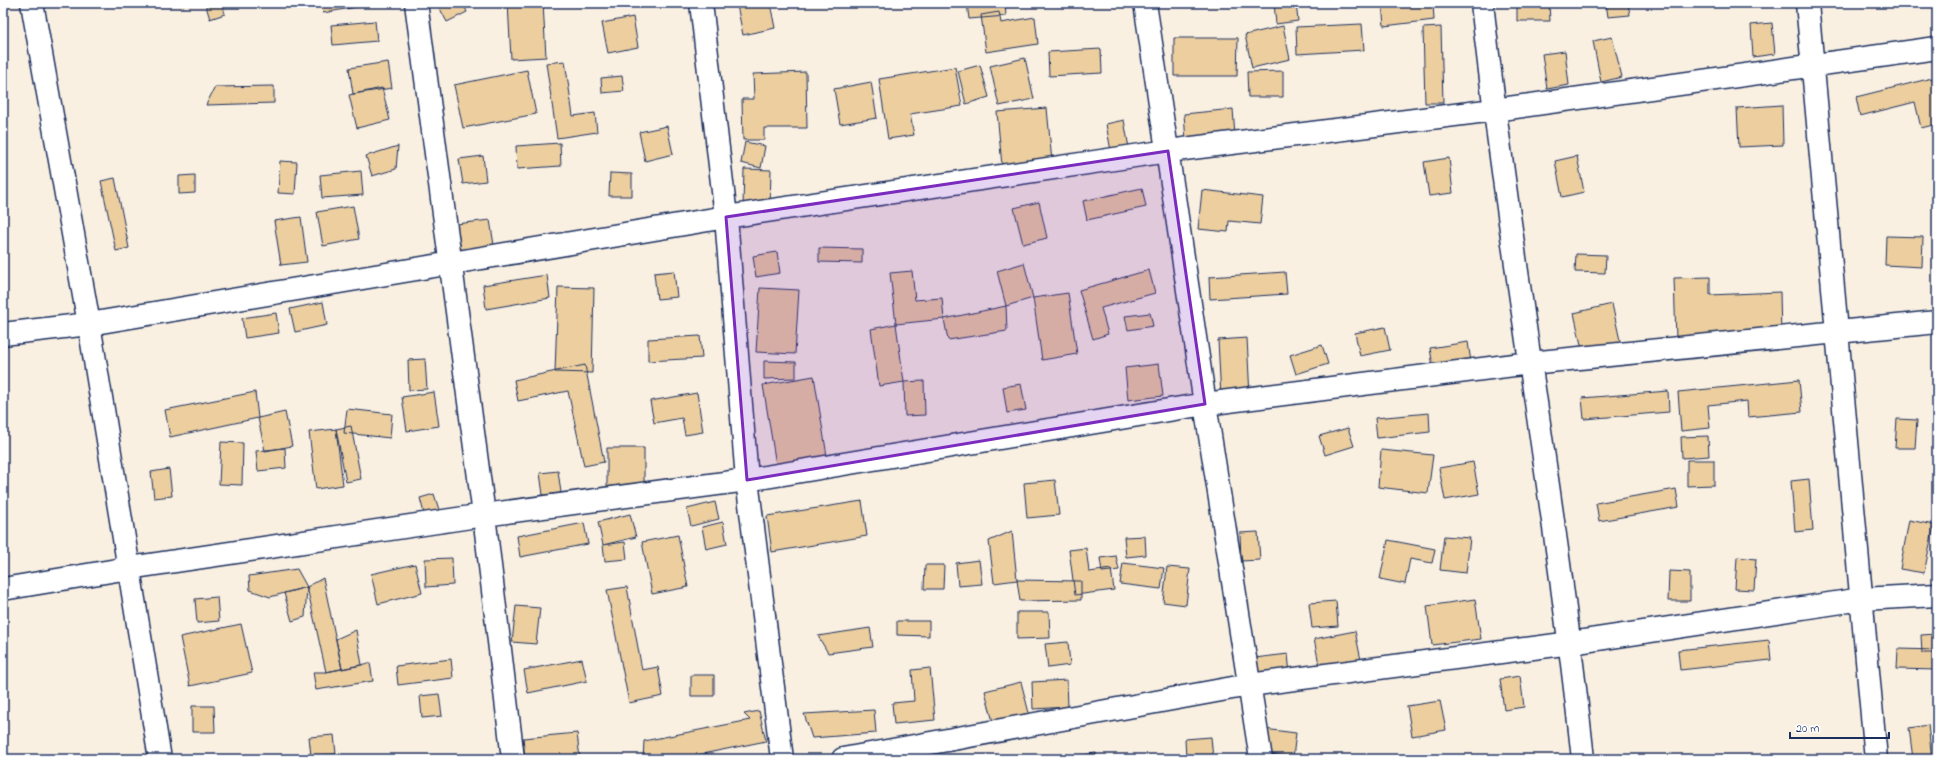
<svg xmlns="http://www.w3.org/2000/svg" width="1940" height="762" viewBox="0 0 1940 762" font-family="'Indie Flower',sans-serif">
<rect width="100%" height="100%" fill="#f9f0e2"/>
<filter id="ink" filterUnits="userSpaceOnUse"><feTurbulence type="fractalNoise" baseFrequency=".025" numOctaves="2"/><feDisplacementMap in="SourceGraphic" scale="8" xChannelSelector="R" yChannelSelector="G"/><feConvolveMatrix kernelMatrix="1 2 1 2 8 2 1 2 1" color-interpolation-filters="sRGB"/></filter>
<g filter="url(#ink)">
<!-- building -->
<path fill="#ecce9f" stroke="#1b2f5e" d="M 205,3 L 222,3 L 225,14 L 210,19 Z
M 321,3 L 379,3 L 323,13 Z
M 437,3 L 463,3 L 467,12 L 447,22 Z
M 508,3 L 543,3 L 546,57 L 511,59 Z
M 746,3 L 770,3 L 775,28 L 743,35 L 737,5 Z
M 967,3 L 1005,3 L 1006,16 L 969,19 Z
M 1274,3 L 1296,3 L 1298,21 L 1276,24 Z
M 1382,3 L 1433,3 L 1434,20 L 1384,26 Z
M 1517,3 L 1549,3 L 1550,21 L 1517,21 Z
M 1606,3 L 1628,3 L 1630,15 L 1608,17 Z
M 999,12 L 1001,23 L 1035,17 L 1038,44 L 986,52 L 981,15 Z
M 633,17 L 638,47 L 608,53 L 602,23 Z
M 375,21 L 377,41 L 333,45 L 331,25 Z
M 1772,23 L 1775,54 L 1753,57 L 1751,25 Z
M 1362,24 L 1364,50 L 1297,54 L 1296,27 Z
M 1283,26 L 1290,59 L 1252,68 L 1245,35 Z
M 1441,27 L 1443,103 L 1425,103 L 1423,28 Z
M 1612,37 L 1622,77 L 1601,82 L 1593,41 Z
M 1174,38 L 1238,38 L 1237,76 L 1174,76 Z
M 1101,49 L 1102,73 L 1049,76 L 1048,52 Z
M 1565,51 L 1569,85 L 1547,89 L 1542,54 Z
M 1025,58 L 1034,99 L 999,106 L 990,66 Z
M 565,61 L 573,116 L 595,113 L 597,132 L 557,138 L 546,63 Z
M 388,62 L 392,88 L 353,94 L 349,68 Z
M 980,65 L 989,97 L 966,104 L 958,71 Z
M 955,67 L 962,106 L 910,114 L 914,135 L 888,139 L 879,79 Z
M 527,70 L 536,114 L 463,128 L 454,85 Z
M 1283,71 L 1283,97 L 1248,97 L 1247,72 Z
M 806,72 L 807,128 L 764,128 L 764,140 L 743,140 L 742,99 L 754,99 L 753,74 Z
M 622,76 L 624,91 L 602,93 L 601,78 Z
M 1932,78 L 1937,99 L 1937,124 L 1921,128 L 1915,102 L 1860,116 L 1856,97 Z
M 871,82 L 877,118 L 840,124 L 834,89 Z
M 274,86 L 274,103 L 206,105 L 215,87 Z
M 382,88 L 390,120 L 357,128 L 349,95 Z
M 1782,105 L 1783,145 L 1739,147 L 1737,108 Z
M 1047,108 L 1052,162 L 1002,166 L 997,112 Z
M 1233,109 L 1235,136 L 1186,141 L 1184,114 Z
M 1124,120 L 1129,148 L 1111,151 L 1106,124 Z
M 667,126 L 673,154 L 645,161 L 639,132 Z
M 745,142 L 765,146 L 761,168 L 741,163 Z
M 560,143 L 561,166 L 517,169 L 516,146 Z
M 398,146 L 396,169 L 372,176 L 366,156 Z
M 483,156 L 486,181 L 463,184 L 459,159 Z
M 1577,156 L 1584,192 L 1562,197 L 1555,161 Z
M 1449,158 L 1453,193 L 1429,196 L 1424,162 Z
M 280,161 L 297,162 L 295,194 L 278,193 Z
M 744,169 L 771,170 L 770,207 L 743,206 Z
M 361,171 L 363,195 L 322,198 L 320,175 Z
M 610,173 L 632,174 L 632,196 L 609,196 Z
M 195,175 L 195,193 L 179,194 L 179,176 Z
M 115,178 L 129,248 L 116,251 L 101,181 Z
M 1142,188 L 1146,207 L 1087,220 L 1083,201 Z
M 1202,190 L 1263,197 L 1260,224 L 1229,221 L 1228,232 L 1198,229 Z
M 1039,202 L 1047,238 L 1023,244 L 1014,208 Z
M 353,206 L 359,239 L 323,246 L 317,212 Z
M 301,217 L 307,262 L 281,265 L 274,221 Z
M 490,220 L 494,245 L 461,250 L 456,224 Z
M 1886,236 L 1923,237 L 1922,267 L 1885,265 Z
M 819,248 L 862,249 L 862,263 L 819,262 Z
M 777,252 L 780,273 L 756,277 L 753,256 Z
M 1576,254 L 1606,255 L 1605,273 L 1575,272 Z
M 1024,263 L 1033,298 L 1006,306 L 997,271 Z
M 1149,270 L 1155,293 L 1101,308 L 1108,334 L 1093,339 L 1079,290 Z
M 674,271 L 677,297 L 657,299 L 654,273 Z
M 912,271 L 915,300 L 942,298 L 944,319 L 896,324 L 890,273 Z
M 1285,272 L 1287,294 L 1210,299 L 1209,277 Z
M 547,275 L 550,298 L 486,309 L 483,285 Z
M 1710,277 L 1710,295 L 1780,292 L 1781,335 L 1676,339 L 1674,278 Z
M 558,287 L 594,288 L 592,373 L 555,372 Z
M 760,288 L 799,290 L 795,354 L 756,352 Z
M 1068,293 L 1077,354 L 1042,360 L 1033,298 Z
M 323,302 L 327,325 L 295,332 L 290,309 Z
M 1612,304 L 1621,345 L 1583,354 L 1574,313 Z
M 1006,306 L 1007,331 L 948,340 L 944,319 Z
M 276,313 L 279,333 L 245,338 L 242,318 Z
M 1150,313 L 1153,326 L 1128,330 L 1125,316 Z
M 896,324 L 904,382 L 879,386 L 871,329 Z
M 1385,327 L 1390,350 L 1360,356 L 1355,333 Z
M 700,336 L 702,358 L 648,361 L 648,339 Z
M 1247,338 L 1250,396 L 1221,398 L 1218,340 Z
M 1468,342 L 1471,362 L 1433,367 L 1430,348 Z
M 1322,345 L 1328,364 L 1296,374 L 1290,355 Z
M 425,359 L 427,389 L 409,390 L 408,360 Z
M 764,361 L 796,362 L 796,378 L 764,379 Z
M 1159,364 L 1163,396 L 1128,400 L 1125,368 Z
M 585,365 L 604,462 L 584,466 L 568,391 L 518,401 L 514,380 Z
M 814,376 L 827,456 L 776,465 L 763,385 Z
M 1799,380 L 1802,412 L 1748,417 L 1747,401 L 1708,405 L 1710,428 L 1681,431 L 1678,392 Z
M 924,381 L 925,415 L 905,416 L 904,382 Z
M 1021,384 L 1026,410 L 1007,413 L 1003,387 Z
M 1668,391 L 1669,412 L 1584,419 L 1582,398 Z
M 255,392 L 258,418 L 170,437 L 165,410 Z
M 434,392 L 439,426 L 407,431 L 402,397 Z
M 697,393 L 703,432 L 685,435 L 682,418 L 654,423 L 650,401 Z
M 347,409 L 392,414 L 390,438 L 344,433 Z
M 285,412 L 292,446 L 265,451 L 258,418 Z
M 1429,413 L 1430,432 L 1377,438 L 1375,418 Z
M 1897,419 L 1917,420 L 1915,448 L 1895,448 Z
M 351,426 L 361,479 L 346,482 L 336,429 Z
M 1348,428 L 1354,446 L 1325,455 L 1319,436 Z
M 336,429 L 343,485 L 316,489 L 309,432 Z
M 1708,436 L 1709,456 L 1682,458 L 1681,437 Z
M 221,442 L 243,443 L 242,485 L 219,484 Z
M 285,448 L 286,468 L 258,471 L 256,451 Z
M 607,448 L 644,448 L 644,488 L 607,488 Z
M 1381,450 L 1433,455 L 1428,493 L 1378,487 Z
M 1687,460 L 1714,460 L 1714,485 L 1687,486 Z
M 1473,462 L 1479,494 L 1445,500 L 1439,468 Z
M 169,469 L 172,496 L 154,498 L 151,472 Z
M 558,471 L 562,500 L 544,502 L 540,473 Z
M 1809,479 L 1813,530 L 1795,532 L 1791,481 Z
M 1055,480 L 1059,515 L 1027,518 L 1024,483 Z
M 1676,489 L 1679,507 L 1599,521 L 1596,503 Z
M 434,494 L 441,516 L 426,521 L 420,498 Z
M 862,501 L 867,536 L 772,552 L 767,516 Z
M 715,502 L 719,519 L 691,526 L 687,509 Z
M 630,514 L 636,537 L 603,545 L 598,522 Z
M 1909,520 L 1934,525 L 1924,573 L 1900,569 Z
M 723,522 L 727,544 L 706,549 L 702,527 Z
M 584,523 L 588,544 L 520,557 L 517,536 Z
M 1012,531 L 1017,580 L 994,583 L 989,541 Z
M 1258,532 L 1260,560 L 1241,561 L 1240,533 Z
M 678,535 L 688,587 L 652,594 L 642,542 Z
M 1145,536 L 1146,555 L 1126,557 L 1124,537 Z
M 1444,536 L 1470,538 L 1466,573 L 1440,570 Z
M 1388,540 L 1435,549 L 1432,563 L 1410,559 L 1405,584 L 1380,579 Z
M 625,542 L 627,559 L 605,561 L 603,545 Z
M 1086,548 L 1089,572 L 1111,569 L 1114,590 L 1075,595 L 1069,550 Z
M 1116,556 L 1119,570 L 1102,572 L 1100,558 Z
M 1737,557 L 1756,559 L 1754,590 L 1735,589 Z
M 452,558 L 453,585 L 426,587 L 425,559 Z
M 979,560 L 982,584 L 958,586 L 956,563 Z
M 1123,563 L 1164,568 L 1161,589 L 1120,584 Z
M 415,564 L 422,593 L 378,604 L 371,574 Z
M 925,565 L 944,565 L 943,589 L 924,589 Z
M 1167,567 L 1190,569 L 1186,605 L 1163,602 Z
M 297,569 L 307,587 L 270,597 L 250,590 L 249,576 Z
M 1669,571 L 1690,572 L 1690,601 L 1668,601 Z
M 323,578 L 342,669 L 326,672 L 307,587 Z
M 1017,580 L 1081,581 L 1081,600 L 1020,601 Z
M 307,587 L 305,617 L 292,621 L 284,593 Z
M 627,587 L 642,670 L 658,667 L 663,696 L 629,703 L 607,590 Z
M 217,597 L 219,621 L 197,623 L 195,599 Z
M 1475,599 L 1481,639 L 1432,645 L 1427,606 Z
M 1336,601 L 1338,626 L 1312,628 L 1309,603 Z
M 516,606 L 540,608 L 536,644 L 512,642 Z
M 1017,612 L 1049,612 L 1050,638 L 1017,639 Z
M 897,621 L 929,621 L 929,636 L 897,635 Z
M 241,624 L 252,673 L 190,686 L 180,637 Z
M 870,628 L 873,647 L 828,653 L 818,636 Z
M 356,630 L 362,665 L 342,669 L 336,639 Z
M 1355,631 L 1362,665 L 1321,674 L 1314,639 Z
M 1937,634 L 1937,653 L 1922,653 L 1921,635 Z
M 1769,640 L 1771,660 L 1680,670 L 1678,650 Z
M 1068,642 L 1070,665 L 1048,668 L 1045,644 Z
M 1898,649 L 1937,650 L 1937,670 L 1897,669 Z
M 1288,654 L 1290,674 L 1241,680 L 1238,660 Z
M 451,659 L 453,678 L 398,685 L 396,666 Z
M 582,659 L 587,681 L 528,693 L 524,670 Z
M 370,663 L 373,681 L 316,690 L 313,672 L 326,672 Z
M 930,668 L 935,720 L 894,724 L 892,703 L 914,701 L 912,670 Z
M 691,675 L 714,675 L 714,696 L 691,696 Z
M 1520,676 L 1524,707 L 1504,710 L 1500,679 Z
M 1067,680 L 1068,707 L 1033,709 L 1032,682 Z
M 1021,682 L 1029,713 L 993,722 L 985,691 Z
M 439,694 L 442,716 L 422,718 L 420,696 Z
M 1440,701 L 1446,730 L 1412,736 L 1407,706 Z
M 192,706 L 214,706 L 215,732 L 192,732 Z
M 874,710 L 876,733 L 812,738 L 804,714 Z
M 759,711 L 766,741 L 678,759 L 643,759 L 644,741 L 750,720 L 744,714 Z
M 1928,725 L 1932,759 L 1913,759 L 1909,728 Z
M 1264,729 L 1296,733 L 1293,757 L 1261,753 Z
M 577,733 L 580,759 L 525,759 L 523,738 Z
M 334,735 L 336,754 L 311,756 L 309,737 Z
M 1211,737 L 1213,759 L 1186,759 L 1185,739 Z
M 1096,753 L 1097,759 L 1063,759 L 1063,758 Z"/>
<g fill="none" stroke-linecap="round" stroke-linejoin="round">
<defs>
<path id="minor" d="M 32,3 L 89,324 L 160,759
M 416,3 L 484,515 L 513,759
M 701,3 L 726,217 L 747,480 L 782,759
M 1145,3 L 1205,404 L 1261,759
M 1482,3 C 1510,256 1556,506 1583,759
M 1807,3 L 1876,759
M 3,334 L 89,324 L 726,217 L 1168,151 L 1494,110 L 1937,48
M 3,589 L 129,568 L 484,515 L 747,480 L 1205,404 L 1530,363 L 1937,322
M 843,759 L 1249,685 L 1571,643 L 1862,599 L 1937,595"/>
</defs>
<!-- minor casing -->
<use href="#minor" stroke="#1b2f5e" stroke-width="25"/>
<!-- minor -->
<use href="#minor" stroke="#fff" stroke-width="22"/>
</g>
</g>
<!-- marked area -->
<path fill="#7b2cbf" fill-opacity="0.2" stroke="#7b2cbf" stroke-width="3" stroke-linejoin="round" d="M 1168,151 L 1205,404 L 747,480 L 726,217 Z"/>
<!-- margin -->
<rect width="1940" height="762" fill="none" stroke="#fff" stroke-width="16"/>
<rect x="8" y="8" width="1924" height="746" fill="none" stroke="#1b2f5e" stroke-width="1.5" filter="url(#ink)"/>
<!-- scale -->
<path d="M1790 732v6h99v-6" fill="none" stroke="#1b2f5e" stroke-width="2"/>
<text x="1796" y="732" font-size="12" fill="#1b2f5e" stroke="#ffffff" stroke-width="3" paint-order="stroke">20 m</text>
</svg>
